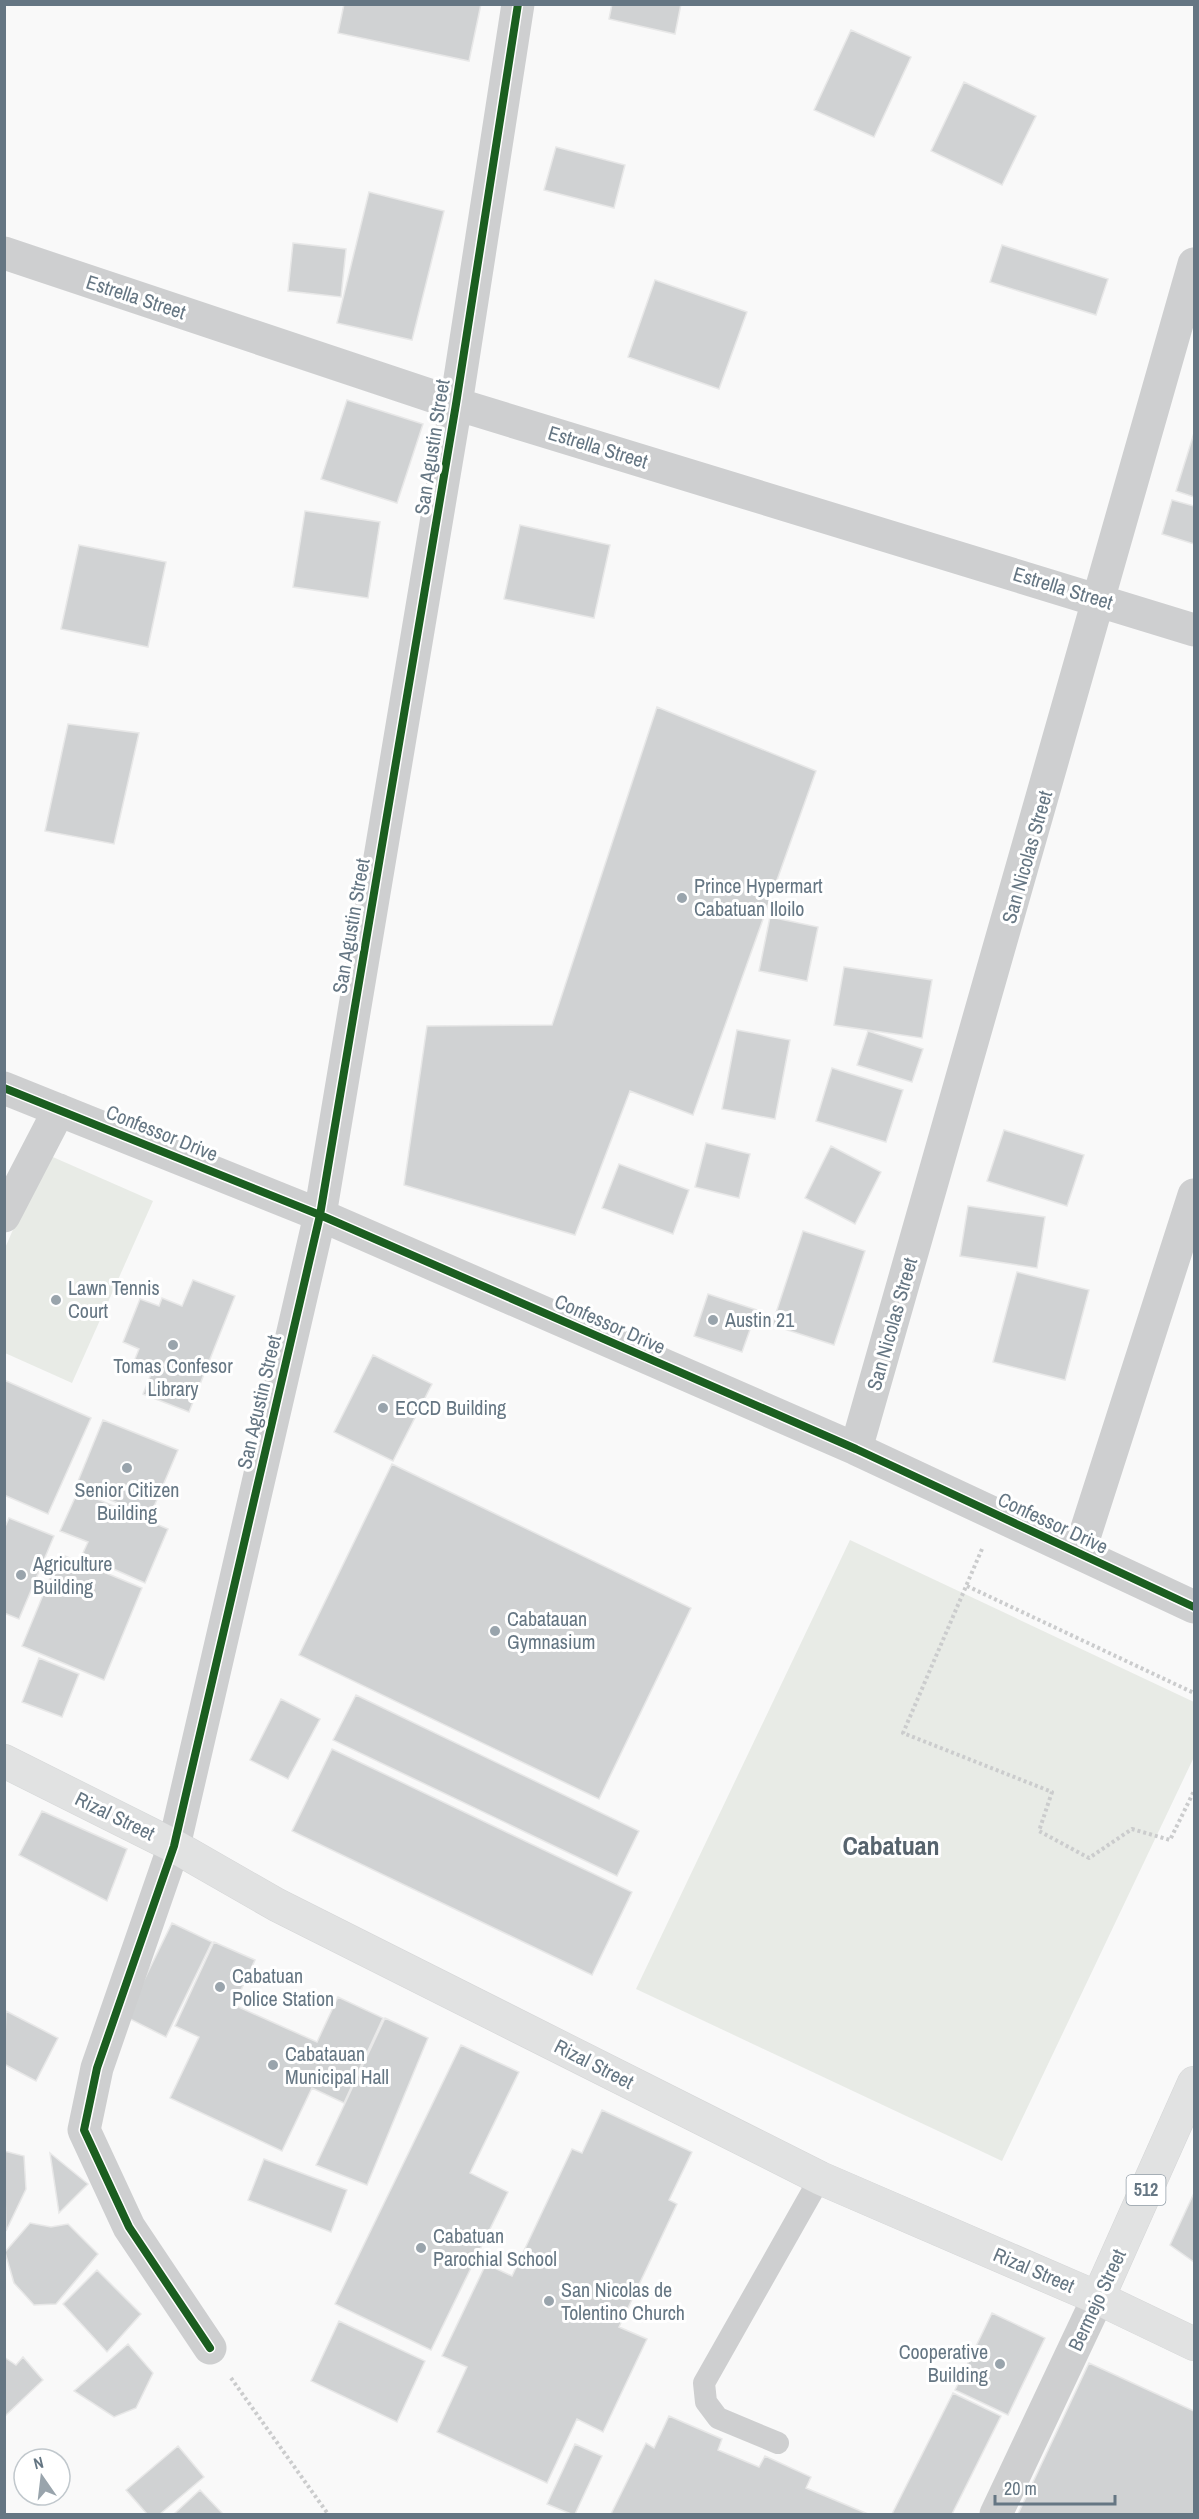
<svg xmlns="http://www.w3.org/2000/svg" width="1199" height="2519" viewBox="0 0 1199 2519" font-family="'Archivo Narrow',sans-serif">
<rect width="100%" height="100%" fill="#f9f9f9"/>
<!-- green -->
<path fill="#e8ebe6" d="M 46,1154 L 153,1201 L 72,1383 L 5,1353 L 5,1248 Z
M 850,1540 L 1194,1702 L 1194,1757 L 1002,2161 L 636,1989 Z"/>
<!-- building -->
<path fill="#d0d2d3" stroke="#e8e8e8" stroke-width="1.5" d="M 344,4 L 481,4 L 469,61 L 338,33 Z
M 612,4 L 681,4 L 675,34 L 609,19 Z
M 851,30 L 911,57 L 874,137 L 814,110 Z
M 964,82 L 1036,116 L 1002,185 L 931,151 Z
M 556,147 L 625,165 L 614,208 L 544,190 Z
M 369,192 L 444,211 L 412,340 L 337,323 Z
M 293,243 L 346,249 L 341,297 L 288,291 Z
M 1002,245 L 1108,279 L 1096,315 L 990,282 Z
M 655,280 L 747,312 L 719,389 L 628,357 Z
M 347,400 L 423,424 L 397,503 L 321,479 Z
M 1194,433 L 1194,497 L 1176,491 Z
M 1172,500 L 1194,506 L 1194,544 L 1162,534 Z
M 305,511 L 380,522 L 368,598 L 293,587 Z
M 520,525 L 610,545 L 594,618 L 504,599 Z
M 79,545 L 166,562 L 148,647 L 61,629 Z
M 657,707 L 816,771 L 693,1115 L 630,1091 L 575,1235 L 404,1185 L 427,1026 L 552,1025 Z
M 68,724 L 139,733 L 114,844 L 45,831 Z
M 770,917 L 818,927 L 807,981 L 759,971 Z
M 844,967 L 932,980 L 922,1038 L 834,1025 Z
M 737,1030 L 790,1040 L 775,1119 L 722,1109 Z
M 868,1031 L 923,1049 L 912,1082 L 857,1065 Z
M 832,1068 L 903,1090 L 886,1142 L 816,1121 Z
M 1004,1130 L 1084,1155 L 1067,1206 L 987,1181 Z
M 706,1143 L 750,1154 L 739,1198 L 695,1187 Z
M 831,1146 L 881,1172 L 855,1224 L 805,1198 Z
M 619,1164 L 689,1190 L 673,1234 L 602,1208 Z
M 968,1206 L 1045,1217 L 1037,1268 L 960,1256 Z
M 803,1231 L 865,1251 L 834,1345 L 772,1325 Z
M 1017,1272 L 1089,1290 L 1065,1380 L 993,1362 Z
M 193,1280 L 235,1296 L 189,1412 L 143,1394 L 154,1367 L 135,1359 L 139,1349 L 123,1342 L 140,1299 L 159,1306 L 162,1298 L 182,1306 Z
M 708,1294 L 757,1310 L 742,1352 L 694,1336 Z
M 373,1355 L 432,1384 L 393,1461 L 334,1432 Z
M 4,1380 L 91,1418 L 48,1514 L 4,1495 Z
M 103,1420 L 178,1450 L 150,1516 L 76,1486 Z
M 392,1464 L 691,1608 L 599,1799 L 299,1655 Z
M 78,1491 L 168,1529 L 145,1583 L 82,1555 L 88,1542 L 60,1531 Z
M 9,1518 L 54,1536 L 19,1619 L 4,1613 L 4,1529 Z
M 60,1554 L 142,1588 L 104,1680 L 22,1646 Z
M 39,1658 L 79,1674 L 62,1717 L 22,1702 Z
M 356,1695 L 639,1831 L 617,1876 L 333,1740 Z
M 281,1699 L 320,1719 L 288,1779 L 250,1760 Z
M 332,1749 L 632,1892 L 592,1975 L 292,1831 Z
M 42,1811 L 127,1849 L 107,1901 L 19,1855 Z
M 172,1923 L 212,1942 L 166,2037 L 126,2017 Z
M 214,1942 L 255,1960 L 234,2005 L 317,2042 L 338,1997 L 383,2018 L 344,2103 L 312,2088 L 282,2151 L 170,2098 L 199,2037 L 175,2026 Z
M 6,2011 L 58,2038 L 36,2081 L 4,2064 Z
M 385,2018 L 428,2038 L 367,2185 L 316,2165 Z
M 461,2045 L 519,2072 L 470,2173 L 508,2192 L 431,2350 L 335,2304 Z
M 602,2110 L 692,2152 L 669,2200 L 677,2204 L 619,2327 L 647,2339 L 603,2432 L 577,2419 L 547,2483 L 437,2432 L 467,2367 L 442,2356 L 486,2264 L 512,2276 L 572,2149 L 582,2153 Z
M 4,2151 L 24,2156 L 26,2189 L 6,2231 Z
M 50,2153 L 88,2184 L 59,2213 Z
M 264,2159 L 347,2190 L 331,2232 L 248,2200 Z
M 1194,2193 L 1194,2262 L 1170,2245 Z
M 30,2223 L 51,2227 L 68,2224 L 98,2254 L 56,2304 L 34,2305 L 14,2283 L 5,2252 Z
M 97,2270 L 141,2314 L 107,2352 L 63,2304 Z
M 992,2313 L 1045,2338 L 1008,2415 L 955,2390 Z
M 339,2321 L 425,2361 L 397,2422 L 311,2381 Z
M 128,2344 L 153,2373 L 136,2408 L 114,2417 L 74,2391 Z
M 4,2357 L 16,2365 L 23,2357 L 43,2380 L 4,2417 Z
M 1089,2363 L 1194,2411 L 1194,2514 L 1018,2514 Z
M 953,2393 L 1001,2416 L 952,2514 L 892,2514 Z
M 669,2416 L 722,2439 L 718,2450 L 759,2467 L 765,2456 L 811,2477 L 806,2488 L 868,2514 L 611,2514 L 646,2443 L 654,2448 Z
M 575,2444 L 602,2456 L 575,2514 L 571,2514 L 547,2504 Z
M 178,2446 L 204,2477 L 160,2514 L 147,2514 L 126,2490 Z
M 200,2490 L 223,2514 L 174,2514 Z"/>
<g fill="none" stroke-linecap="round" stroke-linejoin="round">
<defs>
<path id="secondary" d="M 4,1761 L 174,1846 L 277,1905 L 820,2178 L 1098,2298"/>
<path id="primary" d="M 1194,2083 L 1098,2298 L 1194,2344"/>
</defs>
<!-- secondary casing -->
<use href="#secondary" stroke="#d5d6d7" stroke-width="34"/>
<!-- primary casing -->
<use href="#primary" stroke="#d5d6d7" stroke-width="34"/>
<!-- path -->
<path stroke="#cbcccd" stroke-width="4" stroke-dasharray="3 3" stroke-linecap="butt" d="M 982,1549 L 903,1733 L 1052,1792 L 1039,1831 L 1089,1858 L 1132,1829 L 1170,1840 L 1194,1791
M 967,1586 L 1194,1693
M 231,2378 L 328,2514"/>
<!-- lane -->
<path stroke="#cecfd0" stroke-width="22" d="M 778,2443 L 718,2418 L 706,2402 L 704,2383 L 820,2178"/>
<!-- street -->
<path stroke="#cecfd0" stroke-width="33" d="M 4,253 L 456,404 L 1194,630
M 4,1088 L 320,1215 L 856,1449 L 1194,1607
M 4,1216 L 59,1110
M 856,1449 L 1194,264
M 1079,1553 L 1194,1195
M 210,2348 L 129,2227 L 84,2130 L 97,2068 L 174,1846 L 320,1215 L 456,404 L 518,4
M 996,2514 L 1098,2298"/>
<!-- secondary -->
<use href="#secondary" stroke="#e1e2e2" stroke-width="33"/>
<!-- primary -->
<use href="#primary" stroke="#e1e2e2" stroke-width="33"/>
<defs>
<path id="cycleway" d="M 4,1088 L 320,1215 L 856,1449 L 1194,1607
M 210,2348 L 129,2227 L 84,2130 L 97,2068 L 174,1846 L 320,1215 L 456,404 L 518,4"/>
</defs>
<!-- cycleway casing -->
<use href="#cycleway" stroke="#fff" stroke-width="11"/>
<!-- cycleway -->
<use href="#cycleway" stroke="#1b5e20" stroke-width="8"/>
</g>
<!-- markers -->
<g fill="#99a4ac" stroke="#fff" stroke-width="2">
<circle cx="682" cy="898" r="6"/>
<circle cx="56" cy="1300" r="6"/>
<circle cx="713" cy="1320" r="6"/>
<circle cx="173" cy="1345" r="6"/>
<circle cx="383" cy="1408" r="6"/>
<circle cx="127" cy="1468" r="6"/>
<circle cx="21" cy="1575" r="6"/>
<circle cx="495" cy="1631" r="6"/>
<circle cx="220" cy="1987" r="6"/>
<circle cx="273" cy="2065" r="6"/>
<circle cx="421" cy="2248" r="6"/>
<circle cx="549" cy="2301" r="6"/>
<circle cx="1000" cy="2364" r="6"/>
</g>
<g text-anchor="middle" stroke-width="6" stroke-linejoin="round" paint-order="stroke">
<!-- shield labels -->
<rect fill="#fff" stroke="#939fa8" stroke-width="1.5" x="1126.5" y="2175" width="39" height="30" rx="4.5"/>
<g font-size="18" font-weight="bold" fill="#657683">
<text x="1146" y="2196">512</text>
</g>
<!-- street labels -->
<g font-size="20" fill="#657683" stroke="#fff">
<text transform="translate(136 297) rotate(18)" y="7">Estrella Street</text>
<text transform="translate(432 447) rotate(-81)" y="7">San Agustin Street</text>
<text transform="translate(598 447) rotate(17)" y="7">Estrella Street</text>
<text transform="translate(1063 588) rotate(17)" y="7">Estrella Street</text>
<text transform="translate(1027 857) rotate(-74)" y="7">San Nicolas Street</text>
<text transform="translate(351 926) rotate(-80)" y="7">San Agustin Street</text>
<text transform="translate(162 1133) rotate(22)" y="7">Confessor Drive</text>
<text transform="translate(610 1324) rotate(24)" y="7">Confessor Drive</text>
<text transform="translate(892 1324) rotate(-74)" y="7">San Nicolas Street</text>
<text transform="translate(259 1402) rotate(-77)" y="7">San Agustin Street</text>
<text transform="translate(1053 1523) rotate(25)" y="7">Confessor Drive</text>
<text transform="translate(115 1816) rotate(26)" y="7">Rizal Street</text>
<text transform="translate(594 2064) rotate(27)" y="7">Rizal Street</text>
<text transform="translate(1034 2270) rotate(23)" y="7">Rizal Street</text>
<text transform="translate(1097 2300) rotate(-65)" y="7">Bermejo Street</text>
</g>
<!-- poi labels -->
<g font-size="20" fill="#657683" stroke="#fff" text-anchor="start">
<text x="694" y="893">Prince Hypermart<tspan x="694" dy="23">Cabatuan Iloilo</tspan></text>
<text x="68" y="1295">Lawn Tennis<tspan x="68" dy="23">Court</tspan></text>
<text x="725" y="1327">Austin 21</text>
<text x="173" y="1373" text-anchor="middle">Tomas Confesor<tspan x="173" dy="23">Library</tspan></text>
<text x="395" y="1415">ECCD Building</text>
<text x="127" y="1497" text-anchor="middle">Senior Citizen<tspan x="127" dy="23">Building</tspan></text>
<text x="33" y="1571">Agriculture<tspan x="33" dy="23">Building</tspan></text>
<text x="507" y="1626">Cabatauan<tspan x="507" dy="23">Gymnasium</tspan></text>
<text x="232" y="1983">Cabatuan<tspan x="232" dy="23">Police Station</tspan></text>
<text x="285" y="2061">Cabatauan<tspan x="285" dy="23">Municipal Hall</tspan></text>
<text x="433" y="2243">Cabatuan<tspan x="433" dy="23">Parochial School</tspan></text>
<text x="561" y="2297">San Nicolas de<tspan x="561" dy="23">Tolentino Church</tspan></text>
<text x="988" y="2359" text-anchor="end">Cooperative<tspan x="988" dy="23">Building</tspan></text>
</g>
<!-- district labels -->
<g font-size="26" font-weight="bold" fill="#57646e" stroke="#fff">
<text x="891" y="1855">Cabatuan</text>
</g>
</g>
<!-- border -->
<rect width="1199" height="2519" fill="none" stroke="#657683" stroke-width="12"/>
<!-- north arrow -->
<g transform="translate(42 2477) rotate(346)"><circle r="28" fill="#ffffff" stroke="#c1c8cd" stroke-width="1.5"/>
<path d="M0-4.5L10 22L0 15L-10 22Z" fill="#99a4ac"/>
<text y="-9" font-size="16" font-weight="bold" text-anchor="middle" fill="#657683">N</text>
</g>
<!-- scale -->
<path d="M995 2495v9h120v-9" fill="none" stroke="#657683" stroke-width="3"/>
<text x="1004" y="2495" font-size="18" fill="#657683" stroke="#ffffff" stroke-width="4.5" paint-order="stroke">20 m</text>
</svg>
